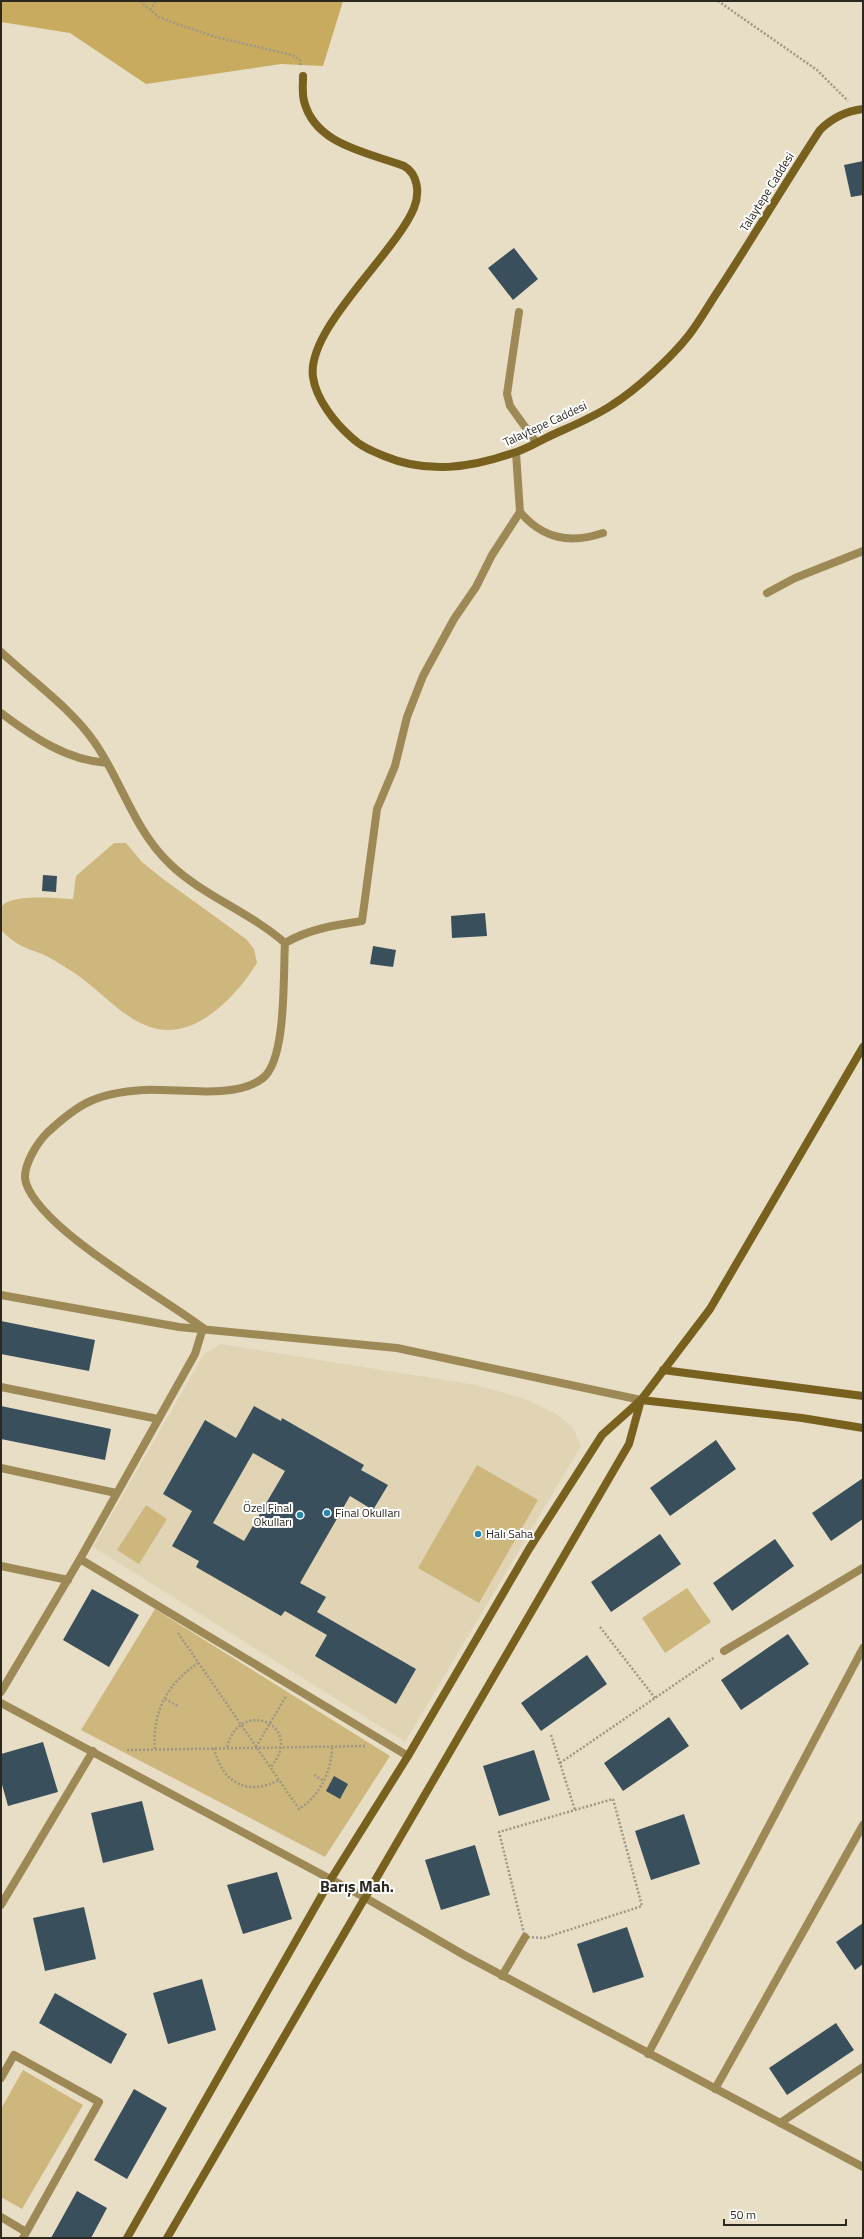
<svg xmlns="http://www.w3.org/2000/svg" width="864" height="2239" viewBox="0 0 864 2239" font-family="'Titillium Web',sans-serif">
<rect width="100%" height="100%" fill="#e8dec6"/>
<!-- built -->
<path fill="#e0d4b5" d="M 220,1344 L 476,1385 L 525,1399 L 558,1415 L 573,1428 L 581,1446 L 405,1742 L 93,1547 L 204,1354 Z"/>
<!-- green -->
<path fill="#ceb77d" d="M 114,843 L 126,843 L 142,862 L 163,879 L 246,939 L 254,949 L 257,963 C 236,997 194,1042 150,1027 C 121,1017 101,991 76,974 C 66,968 54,959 42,954 C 23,947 16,945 1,930 C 1,924 0,914 1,908 C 7,893 59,898 73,899 L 76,876 Z
M 477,1465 L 538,1500 L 479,1603 L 418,1568 Z
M 146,1505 L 167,1519 L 139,1564 L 117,1550 Z
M 687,1588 L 711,1622 L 665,1653 L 642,1618 Z
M 155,1609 L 390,1756 L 325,1857 L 81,1730 Z
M 23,2070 L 83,2105 L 22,2209 L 1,2197 L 1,2109 Z"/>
<!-- forest -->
<path fill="#c8ab5f" d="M 1,1 L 343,1 L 323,66 L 281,64 L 146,84 L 70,33 L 1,22 Z"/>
<!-- building -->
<path fill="#394f5b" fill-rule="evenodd" d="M 863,161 L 863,195 L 851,197 L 844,165 Z
M 514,248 L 538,279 L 513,300 L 488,268 Z
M 43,875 L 57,876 L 56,892 L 42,891 Z
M 485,913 L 487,936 L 452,938 L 451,916 Z
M 373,946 L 396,950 L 393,967 L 370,964 Z
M 1,1321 L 95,1340 L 89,1371 L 1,1354 Z
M 1,1406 L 111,1429 L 105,1460 L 1,1439 Z
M 254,1406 L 281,1421 L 282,1418 L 364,1465 L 361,1470 L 388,1485 L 373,1510 L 350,1496 L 300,1583 L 326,1597 L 317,1612 L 416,1669 L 396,1704 L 315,1656 L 327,1635 L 285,1611 L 281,1616 L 196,1567 L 199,1561 L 172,1546 L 192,1511 L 163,1494 L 205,1420 L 236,1438 ZM 253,1453 L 285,1471 L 244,1541 L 213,1523 Z
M 716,1440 L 736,1469 L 670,1516 L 650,1488 Z
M 863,1478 L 863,1519 L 831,1541 L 812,1513 Z
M 660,1534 L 681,1564 L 611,1612 L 591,1582 Z
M 775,1539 L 794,1566 L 732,1611 L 713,1583 Z
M 92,1589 L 139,1615 L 109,1667 L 63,1640 Z
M 788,1634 L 809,1664 L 741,1710 L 721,1680 Z
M 587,1655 L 607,1684 L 541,1731 L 521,1703 Z
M 669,1717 L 689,1746 L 623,1791 L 604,1763 Z
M 43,1742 L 58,1792 L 8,1806 L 1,1781 L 1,1754 Z
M 534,1750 L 550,1800 L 499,1816 L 483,1766 Z
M 334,1776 L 348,1784 L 340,1799 L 326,1791 Z
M 142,1801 L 154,1850 L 103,1863 L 91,1813 Z
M 684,1814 L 700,1864 L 651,1880 L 635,1831 Z
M 475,1845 L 490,1895 L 441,1910 L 425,1860 Z
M 277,1872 L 292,1919 L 243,1934 L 227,1885 Z
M 84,1907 L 96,1959 L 45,1971 L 33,1918 Z
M 863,1923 L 863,1964 L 855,1970 L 836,1942 Z
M 627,1927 L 644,1977 L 593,1993 L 577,1944 Z
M 202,1979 L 216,2030 L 168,2044 L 153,1993 Z
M 55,1993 L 127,2034 L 111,2064 L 39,2023 Z
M 836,2023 L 854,2050 L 787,2095 L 769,2068 Z
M 134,2089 L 167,2108 L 127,2179 L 94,2160 Z
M 77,2191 L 107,2208 L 91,2238 L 51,2238 Z"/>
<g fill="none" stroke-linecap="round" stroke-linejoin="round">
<!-- path -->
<path stroke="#9e9785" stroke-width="2.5" stroke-dasharray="2 2" stroke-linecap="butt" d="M 140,1 L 159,17 L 174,23 L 216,37 L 292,55 L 300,60 L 301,66
M 718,1 L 817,70 L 848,101
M 150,10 L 156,1
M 600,1627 L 655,1698
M 178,1633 L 299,1809 C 320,1796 332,1770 332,1746
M 165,1699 L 178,1706
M 551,1735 L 575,1810
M 227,1747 C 240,1696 307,1726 270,1768
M 256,1747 L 286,1696
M 214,1748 C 222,1782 246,1797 279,1780
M 155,1749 C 152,1712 167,1684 198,1663
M 127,1750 L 367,1746
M 560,1763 L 715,1657
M 314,1775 L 324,1781
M 613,1799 L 642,1906 L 544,1938 L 525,1937 L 499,1832 Z"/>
<!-- lane -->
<path stroke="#9d8956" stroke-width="8" d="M 519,312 L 507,394 L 510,406 L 536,442
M 520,512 C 543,539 570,544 603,533
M 767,593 L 795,578 L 863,551
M 1,652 C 32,681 71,708 95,743 C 122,782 134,830 170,864 C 203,896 250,912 285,943
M 1,713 C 33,737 66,760 107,763
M 285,943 C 309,929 335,925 362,921 L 377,809 L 395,766 L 407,717 L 423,676 L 454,619 L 476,587 L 492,555 L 520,512 L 516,453
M 203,1328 C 161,1296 42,1231 26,1183 C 21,1168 37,1143 47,1133 C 80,1102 98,1093 143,1090 C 177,1088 235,1100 263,1078 C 287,1059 283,973 285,943
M 1,1387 L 158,1419
M 1,1468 L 116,1493
M 80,1559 L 408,1756
M 1,1566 L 68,1580
M 502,1976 L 525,1937
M 1,2078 L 14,2055 L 99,2102 L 23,2238
M 780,2123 L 863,2067
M 1,2217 L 26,2232"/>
<!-- street -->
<path stroke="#9d8956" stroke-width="8" d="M 1,1295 L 179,1327 L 397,1348 L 641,1400
M 724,1651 L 863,1568
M 1,1692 L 80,1559 L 195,1354 L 203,1328
M 1,1703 L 364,1897 L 464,1955 L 863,2167
M 1,1905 L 93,1751
M 648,2054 L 863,1648
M 715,2089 L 863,1825"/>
<!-- secondary -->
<path stroke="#78601e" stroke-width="8" d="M 303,76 C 303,84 302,93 304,101 C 315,145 367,152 404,166 C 418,174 420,193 414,208 C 395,254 306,329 313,377 C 316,399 335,423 351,437 C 360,446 372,451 384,456 C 427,474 470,468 513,453 C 527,449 539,441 552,435 C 572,426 594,417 612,405 C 636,390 671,358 689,335 C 700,321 708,306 718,291 C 753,238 785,183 820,130 C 832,118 845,111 863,109
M 663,1370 L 863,1396
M 641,1400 L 802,1418 L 863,1428
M 127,2238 L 331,1879 L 408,1756 L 529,1549 L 602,1435 L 641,1400 L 710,1309 L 863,1047
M 167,2238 L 629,1444 L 641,1400"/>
</g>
<!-- markers -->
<g fill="#2687b2" stroke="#fff" stroke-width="1.5">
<circle cx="327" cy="1513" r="4"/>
<circle cx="300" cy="1515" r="4"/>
<circle cx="478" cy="1534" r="4"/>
</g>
<g text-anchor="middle" stroke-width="4" stroke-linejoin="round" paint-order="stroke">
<!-- street labels -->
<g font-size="12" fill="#2c281f" stroke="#fff">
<text transform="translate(767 192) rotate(-58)" y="4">Talaytepe Caddesi</text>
<text transform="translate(545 424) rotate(-25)" y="4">Talaytepe Caddesi</text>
</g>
<!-- poi labels -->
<g font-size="12" fill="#2c281f" stroke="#fff" text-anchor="start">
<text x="292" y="1512" text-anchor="end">Özel Final<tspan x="292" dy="14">Okulları</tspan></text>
<text x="335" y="1517">Final Okulları</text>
<text x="486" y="1538">Halı Saha</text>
</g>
<!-- district labels -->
<g font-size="16" font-weight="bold" fill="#2c281f" stroke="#fff">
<text x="357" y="1892">Barış Mah.</text>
</g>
</g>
<!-- border -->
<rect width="864" height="2239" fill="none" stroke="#2c281f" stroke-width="4"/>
<!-- scale -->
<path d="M724 2219v6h122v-6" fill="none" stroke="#2c281f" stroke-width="2"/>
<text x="730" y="2219" font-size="12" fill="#2c281f" stroke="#ffffff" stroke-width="3" paint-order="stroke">50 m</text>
</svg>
